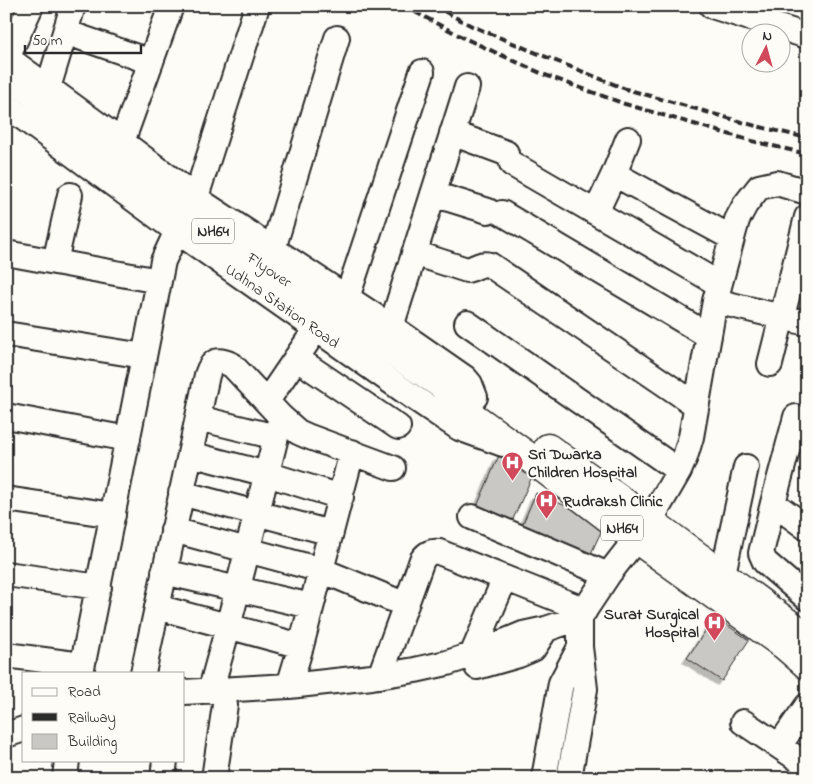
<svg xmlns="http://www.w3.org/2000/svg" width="813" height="784" viewBox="0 0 813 784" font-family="'Indie Flower',sans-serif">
<defs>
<filter id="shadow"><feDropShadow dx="-4.5" dy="4.5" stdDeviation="0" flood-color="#0004"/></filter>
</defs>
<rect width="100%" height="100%" fill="#fdfcf7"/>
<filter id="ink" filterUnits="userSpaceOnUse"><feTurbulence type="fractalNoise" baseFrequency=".02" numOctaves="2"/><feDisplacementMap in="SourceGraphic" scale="10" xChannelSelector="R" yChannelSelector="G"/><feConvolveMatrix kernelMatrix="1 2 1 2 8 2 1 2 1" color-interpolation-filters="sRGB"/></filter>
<g filter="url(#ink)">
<!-- building -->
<path fill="#c9c8c4" stroke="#2b2b2b" filter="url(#shadow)" d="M 499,455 L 535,470 L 510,526 L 475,511 Z
M 536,493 L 605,523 L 588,560 L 520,530 Z
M 715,617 L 749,640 L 722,681 L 687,658 Z"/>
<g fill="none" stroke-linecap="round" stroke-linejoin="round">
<defs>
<path id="minor" d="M 712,6 L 807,36
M 65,32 L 151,62
M 6,57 L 122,142 L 206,205 L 396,330 L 465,378 L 470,384 L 475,397
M 7,58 L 31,6
M 48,88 L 73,6
M 6,105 L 177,231 L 413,397 L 459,428 L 503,444
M 452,133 L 506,153
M 122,142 L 171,6
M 512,164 L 719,284
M 614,174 L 732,238
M 433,194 L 488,211
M 196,197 L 257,6
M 596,212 L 614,174 L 628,139
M 502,213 L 709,336
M 273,249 L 337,38
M 6,253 L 159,281
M 414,253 L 467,270 C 477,268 480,262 490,265 L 696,405
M 55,262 L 70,195
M 347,298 L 422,72
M 715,301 L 807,323
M 467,323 L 679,471
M 391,327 L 467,87
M 6,334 L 144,356
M 296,358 L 398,427
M 770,364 L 807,217
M 267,401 L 316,329
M 6,416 L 128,439
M 796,417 L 773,503 L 761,553 L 765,562 L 807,598
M 198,418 L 276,437
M 190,454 L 267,474 L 341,497
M 181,493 L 331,533
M 6,499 L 113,515
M 773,503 L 807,528
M 472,517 L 608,575
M 173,530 L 321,570 L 406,605
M 164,572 L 311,606
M 6,574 L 99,587
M 723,574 L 746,467
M 157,607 L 301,646
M 6,655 L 82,665
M 472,655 L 505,578
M 477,667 L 519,655 L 533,649 L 546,629
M 81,673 L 163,261 L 177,231
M 143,673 L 207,375 C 212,360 217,358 232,365 L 281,417 L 298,432 L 307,436 L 393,468
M 380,676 L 422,560 C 427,553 431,551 439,552 L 585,610
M 289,686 L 301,646 L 352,452
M 211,689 L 228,627 L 281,417
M 184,692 L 289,686 L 372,677 L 415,670 L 447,663 L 472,655 L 523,634 L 546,629 L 573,620 L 580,617 L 608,575 L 650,521 L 679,471 L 685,457 L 691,437 L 715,301 L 737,220 L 745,205 L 759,187 L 777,183 L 807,192
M 743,722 L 807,765
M 6,735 L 24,729
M 779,746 L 807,706
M 65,778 L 67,760
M 163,778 L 165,760
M 214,778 L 225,705
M 544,778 L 561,683 L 580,647
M 569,778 L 585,689 L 580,647 L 580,617"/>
<path id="major" d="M 6,74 L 29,90 L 188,214 L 442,385 L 464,410 L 522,452 L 636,539 L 785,646 L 807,665
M 548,448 L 650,521 L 807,637"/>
</defs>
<!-- minor casing -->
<use href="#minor" stroke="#2b2b2b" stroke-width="28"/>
<!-- major casing -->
<use href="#major" stroke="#2b2b2b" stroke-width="31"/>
<!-- minor -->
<use href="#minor" stroke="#fdfcf7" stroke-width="24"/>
<!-- major -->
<use href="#major" stroke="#fdfcf7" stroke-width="28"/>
<!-- rail -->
<path stroke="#2b2b2b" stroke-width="4" stroke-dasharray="8 4" stroke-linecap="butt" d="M 404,6 L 464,38 L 545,75 L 625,104 L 752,141 L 807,154
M 434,6 L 472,26 L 551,59 L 626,89 L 756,126 L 807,138"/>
</g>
</g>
<!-- icons -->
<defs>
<symbol id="hospital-pin" viewBox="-11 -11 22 30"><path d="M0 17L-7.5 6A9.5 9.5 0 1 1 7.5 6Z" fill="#d1495b" stroke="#fdfcf7"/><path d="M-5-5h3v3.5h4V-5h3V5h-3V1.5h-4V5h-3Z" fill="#fff"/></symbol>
</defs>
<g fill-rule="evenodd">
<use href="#hospital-pin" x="500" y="450" width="25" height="34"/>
<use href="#hospital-pin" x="534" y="488" width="25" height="34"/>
<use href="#hospital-pin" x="702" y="610" width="25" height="34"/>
</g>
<g text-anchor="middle" stroke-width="4" stroke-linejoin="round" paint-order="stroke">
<!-- shield labels -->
<g fill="#fdfcf7" stroke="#6a6a68" stroke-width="1">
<rect x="192" y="218.5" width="42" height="25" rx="4"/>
<rect x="601" y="515.5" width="42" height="25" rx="4"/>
</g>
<g font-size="15" font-weight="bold" fill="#2b2b2b">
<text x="213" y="236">NH64</text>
<text x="622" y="533">NH64</text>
</g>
<!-- street labels -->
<g font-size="16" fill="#2b2b2b" stroke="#fdfcf7">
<text transform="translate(270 269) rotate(34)" y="6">Flyover</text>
<text transform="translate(283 305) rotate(35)" y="6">Udhna Station Road</text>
</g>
<!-- poi labels -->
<g font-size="16" font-weight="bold" fill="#2b2b2b" stroke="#fdfcf7" text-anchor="start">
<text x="528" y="459">Sri Dwarka<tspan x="528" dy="18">Children Hospital</tspan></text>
<text x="563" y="506">Rudraksh Clinic</text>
<text x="699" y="619" text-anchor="end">Surat Surgical<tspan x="699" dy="18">Hospital</tspan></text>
</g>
</g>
<!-- margin -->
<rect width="813" height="784" fill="none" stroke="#fdfcf7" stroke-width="25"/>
<rect x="12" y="12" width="788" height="759" fill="none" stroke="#2b2b2b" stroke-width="2" filter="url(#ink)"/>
<!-- legend -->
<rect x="22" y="672" width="162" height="90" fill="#fdfcf7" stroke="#a9a8a5"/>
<rect x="32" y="688" width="25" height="8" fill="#fdfcf7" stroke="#a9a8a5"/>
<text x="68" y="696" font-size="15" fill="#2b2b2b">Road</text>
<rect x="32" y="713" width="25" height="8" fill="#2b2b2b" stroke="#a9a8a5"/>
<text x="68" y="722" font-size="15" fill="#2b2b2b">Railway</text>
<rect x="32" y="734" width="25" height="15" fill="#c9c8c4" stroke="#a9a8a5"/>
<text x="68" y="746" font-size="15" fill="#2b2b2b">Building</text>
<!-- north arrow -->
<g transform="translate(766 48) rotate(6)"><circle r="24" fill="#fdfcf7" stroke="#a9a8a5"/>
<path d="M0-4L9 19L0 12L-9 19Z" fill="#d1495b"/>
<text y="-8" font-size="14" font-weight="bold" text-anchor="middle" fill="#2b2b2b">N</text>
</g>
<!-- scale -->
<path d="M25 45v8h116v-8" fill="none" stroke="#2b2b2b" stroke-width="2.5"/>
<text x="32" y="45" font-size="15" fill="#2b2b2b" stroke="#fdfcf7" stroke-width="4" paint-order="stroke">50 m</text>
</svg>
